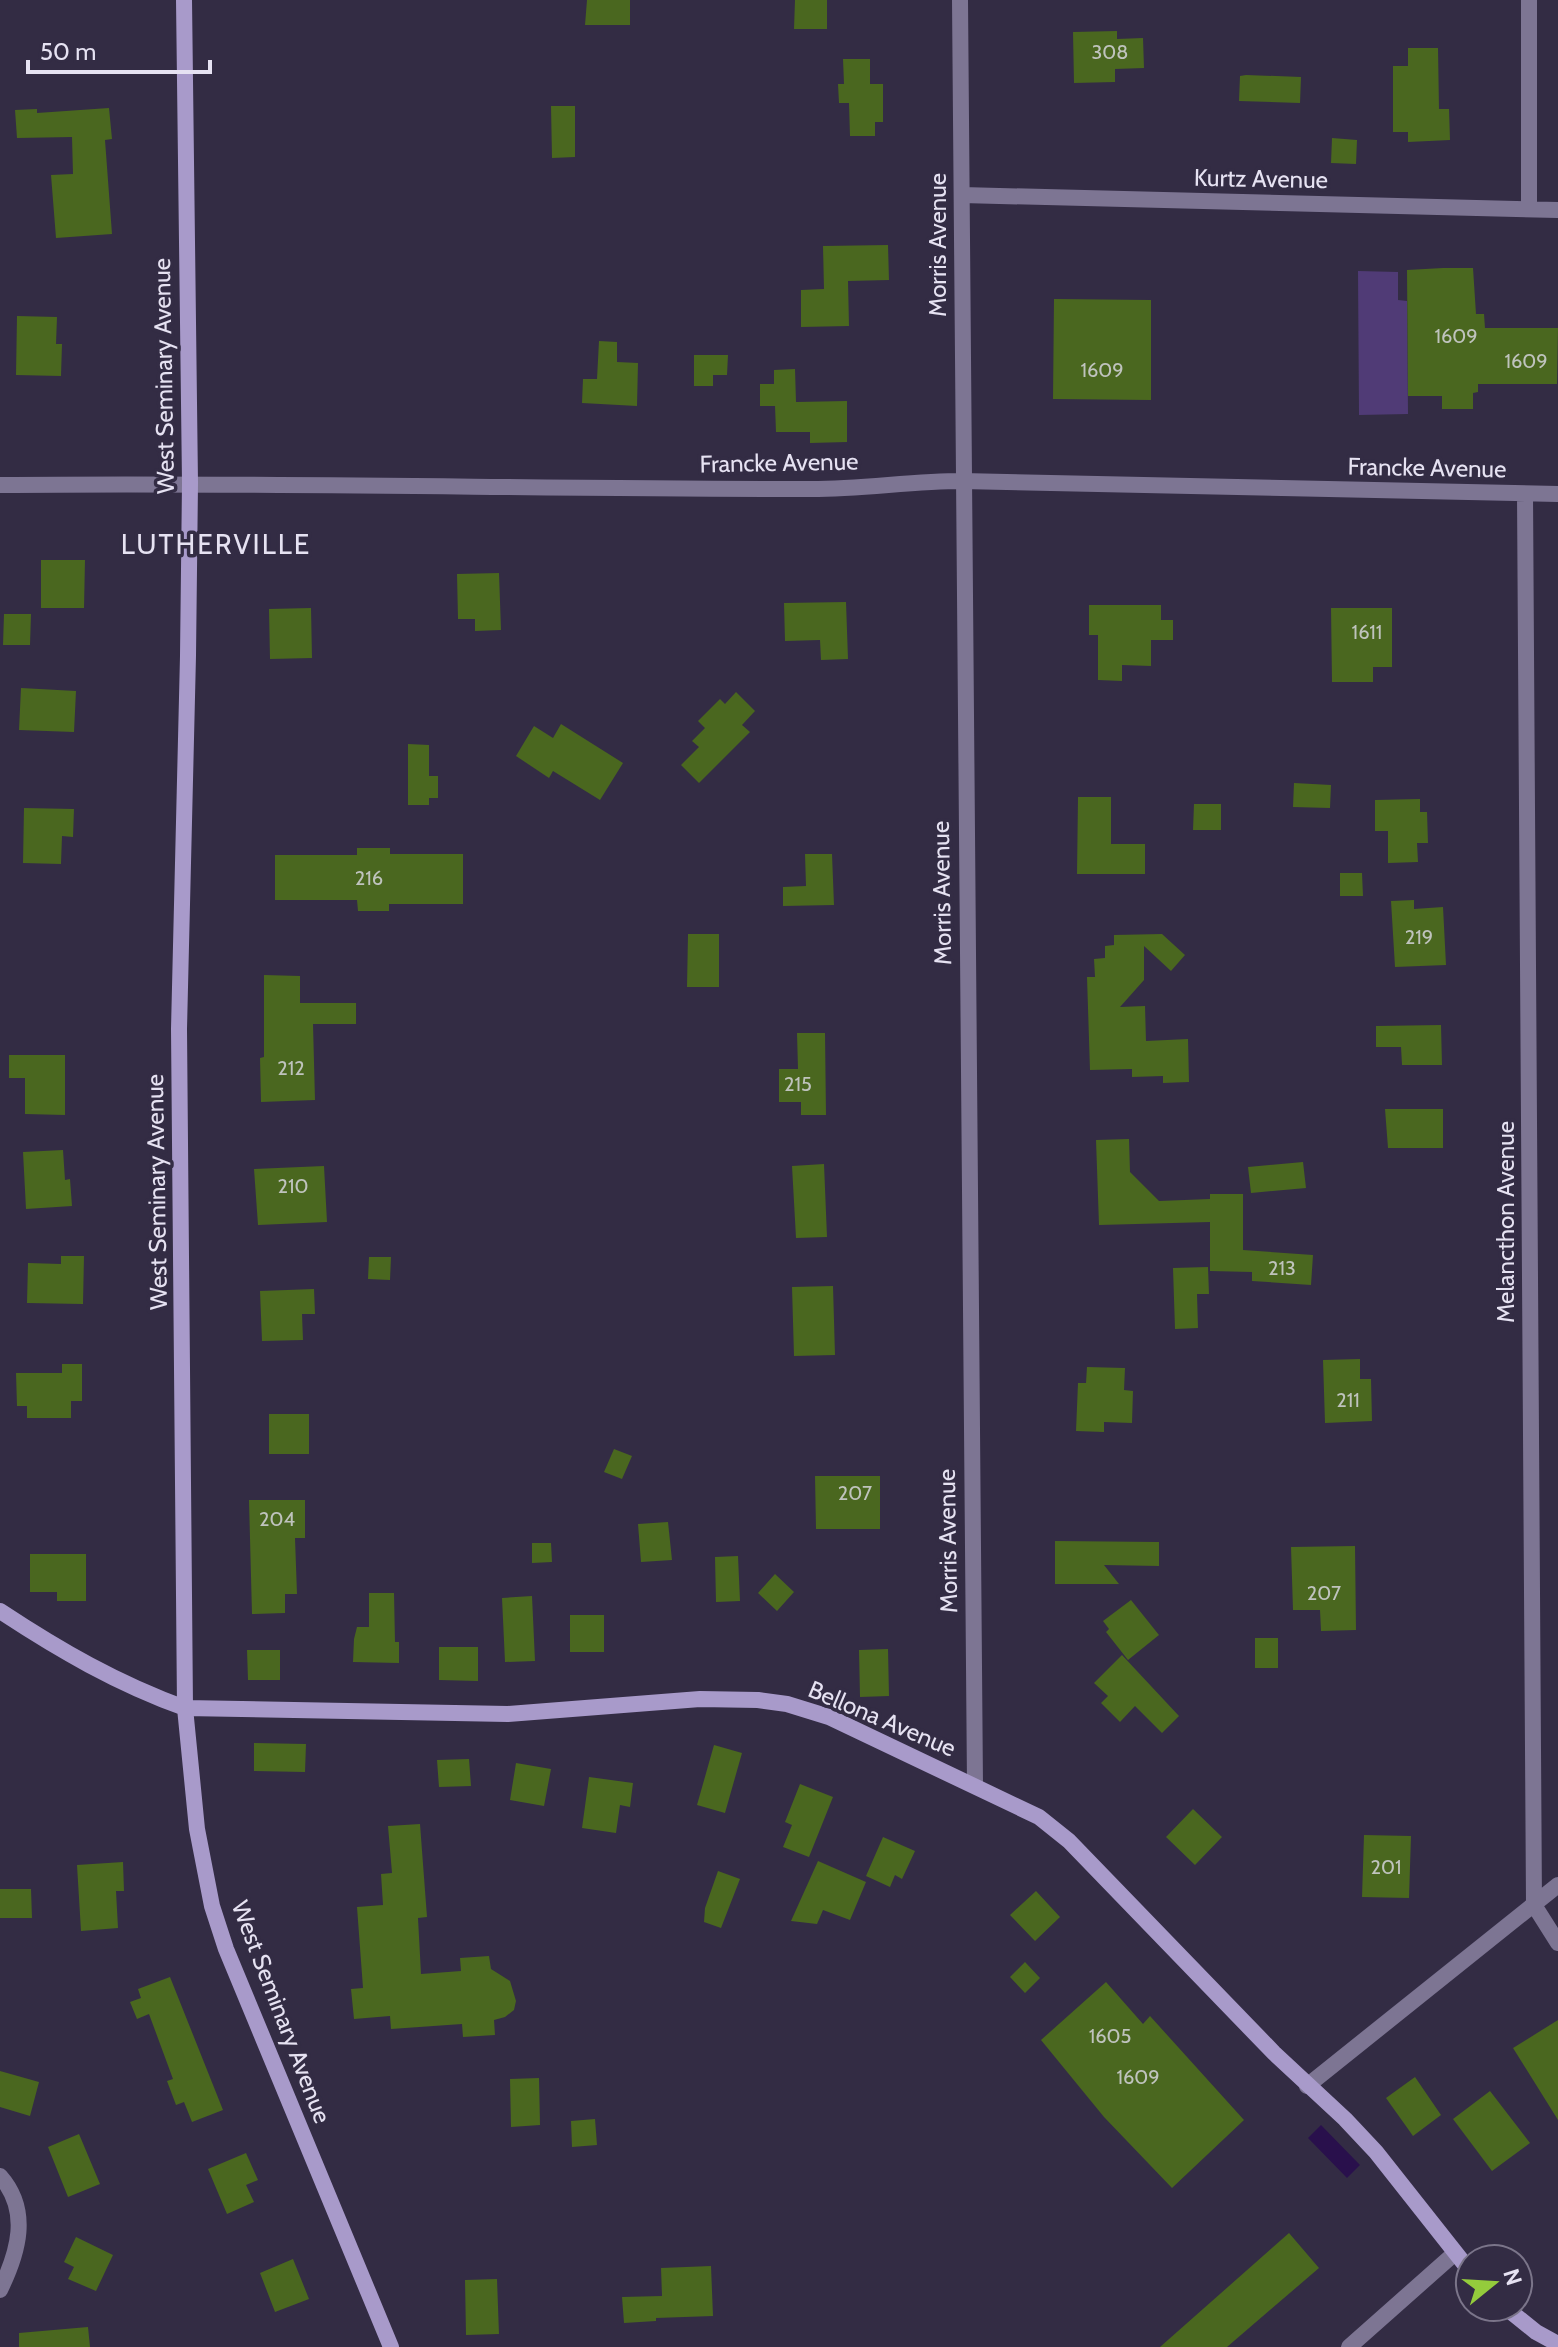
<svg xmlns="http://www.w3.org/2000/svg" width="1558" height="2347" viewBox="0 0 1558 2347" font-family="Cabin,sans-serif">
<rect width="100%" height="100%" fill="#332c44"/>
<!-- green -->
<path fill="#503b76" d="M 1358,271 L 1398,272 L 1398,300 L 1407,301 L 1408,414 L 1359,415 Z"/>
<!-- water -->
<path fill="#29104c" d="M 1321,2125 L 1360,2165 L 1347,2178 L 1308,2138 Z"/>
<!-- building -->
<path fill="#4a671f" d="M 587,0 L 630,0 L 630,25 L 585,25 Z
M 795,0 L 827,0 L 827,29 L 794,29 Z
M 1117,31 L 1117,39 L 1143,38 L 1144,68 L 1115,69 L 1115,82 L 1074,83 L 1073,32 Z
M 1408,48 L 1438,48 L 1439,109 L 1449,109 L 1450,140 L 1408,142 L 1408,132 L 1393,132 L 1393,66 L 1408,66 Z
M 843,59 L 870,59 L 870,84 L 883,84 L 883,122 L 875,122 L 875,136 L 850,136 L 849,103 L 839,103 L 838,84 L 844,84 Z
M 1246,75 L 1301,77 L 1300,103 L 1239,101 L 1240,76 Z
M 551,106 L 575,106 L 575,157 L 552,158 Z
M 109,108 L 112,139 L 105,140 L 112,234 L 56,238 L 51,175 L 73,174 L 72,137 L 17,138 L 15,110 L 37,109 L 37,113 Z
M 1332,138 L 1357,140 L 1356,164 L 1331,163 Z
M 888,245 L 889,280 L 848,281 L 849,326 L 801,327 L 801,290 L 824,289 L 823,246 Z
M 1443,268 L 1473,268 L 1476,314 L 1484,314 L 1485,328 L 1558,328 L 1557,384 L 1478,384 L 1478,392 L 1473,393 L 1473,409 L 1442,409 L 1442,396 L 1408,396 L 1407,270 Z
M 1054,299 L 1151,300 L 1151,400 L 1053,399 Z
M 17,316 L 57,317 L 56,344 L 62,344 L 61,376 L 16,375 Z
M 599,341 L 617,342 L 617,362 L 638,363 L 637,406 L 582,403 L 583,379 L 597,379 Z
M 694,355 L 728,355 L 727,375 L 713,375 L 713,386 L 694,386 Z
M 795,369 L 796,402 L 847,401 L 847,442 L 810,443 L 810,432 L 776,432 L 775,406 L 760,406 L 760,384 L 774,384 L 774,370 Z
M 41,560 L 85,560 L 84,608 L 41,608 Z
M 499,573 L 501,630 L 475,631 L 475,619 L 458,619 L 457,574 Z
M 846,602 L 848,659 L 821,660 L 820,640 L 785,641 L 784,603 Z
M 1089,605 L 1161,605 L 1161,620 L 1173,620 L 1173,640 L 1151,640 L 1151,666 L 1122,665 L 1122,681 L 1098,680 L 1098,635 L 1089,635 Z
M 311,608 L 312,658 L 270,659 L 269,609 Z
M 1331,608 L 1392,608 L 1392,667 L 1373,667 L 1373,682 L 1332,682 Z
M 4,614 L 31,614 L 30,645 L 3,645 Z
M 21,688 L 76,691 L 74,732 L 19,730 Z
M 736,692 L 755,711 L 742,725 L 750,732 L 699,783 L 681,765 L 699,747 L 692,741 L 705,728 L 698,721 L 720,699 L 725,704 Z
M 561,724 L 623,763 L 600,800 L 553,771 L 549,778 L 516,756 L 534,726 L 553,738 Z
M 408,744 L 429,745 L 429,776 L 438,776 L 438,798 L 429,798 L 429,805 L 408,805 Z
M 1294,783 L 1331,785 L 1330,808 L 1293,807 Z
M 1078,797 L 1111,797 L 1111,844 L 1145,844 L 1145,874 L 1077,874 Z
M 1420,799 L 1420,812 L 1427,812 L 1428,843 L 1417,843 L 1418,862 L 1388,863 L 1388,831 L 1375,831 L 1375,800 Z
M 1194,804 L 1221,804 L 1221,830 L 1193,830 Z
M 24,808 L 74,809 L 73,837 L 62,836 L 61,864 L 23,863 Z
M 357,848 L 390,848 L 390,854 L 463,854 L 463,904 L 389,904 L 389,911 L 358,911 L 357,900 L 275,900 L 275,855 L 357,855 Z
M 805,854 L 832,854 L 834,905 L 783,906 L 783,887 L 806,886 Z
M 1340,873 L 1362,873 L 1363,896 L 1340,896 Z
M 1414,900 L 1414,909 L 1443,907 L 1446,965 L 1395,967 L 1391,901 Z
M 688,934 L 719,934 L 719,987 L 687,987 Z
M 1162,934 L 1185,955 L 1171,971 L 1144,946 L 1144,980 L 1120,1007 L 1145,1006 L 1146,1041 L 1188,1039 L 1189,1082 L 1163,1083 L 1163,1076 L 1132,1077 L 1132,1069 L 1090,1070 L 1087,977 L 1095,977 L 1094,959 L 1105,958 L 1105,946 L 1114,945 L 1114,935 Z
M 264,975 L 300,976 L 300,1003 L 356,1003 L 356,1024 L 313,1024 L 315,1100 L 261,1102 L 260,1058 L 264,1057 Z
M 1441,1025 L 1442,1065 L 1402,1065 L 1401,1047 L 1376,1047 L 1376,1026 Z
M 797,1033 L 825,1033 L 826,1115 L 801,1115 L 801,1102 L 779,1102 L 779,1069 L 798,1069 Z
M 9,1055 L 65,1055 L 65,1115 L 25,1114 L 25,1078 L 9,1078 Z
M 1385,1109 L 1443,1109 L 1443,1148 L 1388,1148 Z
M 1129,1139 L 1130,1172 L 1159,1201 L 1210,1199 L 1210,1194 L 1243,1194 L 1243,1250 L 1313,1255 L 1311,1285 L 1252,1281 L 1252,1272 L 1210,1271 L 1210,1222 L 1099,1225 L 1096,1140 Z
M 63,1150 L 65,1180 L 70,1179 L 72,1206 L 26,1209 L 23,1152 Z
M 1303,1162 L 1306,1188 L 1251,1193 L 1248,1167 Z
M 824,1164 L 827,1237 L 796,1238 L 792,1166 Z
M 324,1166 L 327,1222 L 258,1225 L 254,1169 Z
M 61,1256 L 84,1256 L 83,1304 L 27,1303 L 28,1263 L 61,1264 Z
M 369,1257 L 391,1257 L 390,1280 L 368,1279 Z
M 1208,1267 L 1209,1294 L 1197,1294 L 1198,1328 L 1175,1329 L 1173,1268 Z
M 833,1286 L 835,1355 L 794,1356 L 792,1287 Z
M 314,1289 L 315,1314 L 302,1314 L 303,1340 L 262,1341 L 260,1291 Z
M 1360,1359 L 1360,1379 L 1371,1379 L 1372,1421 L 1325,1423 L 1323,1360 Z
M 62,1364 L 82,1364 L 82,1401 L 71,1401 L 71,1418 L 27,1418 L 27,1406 L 17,1406 L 16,1373 L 62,1373 Z
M 1087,1367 L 1125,1368 L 1124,1390 L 1133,1391 L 1132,1423 L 1104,1422 L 1104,1432 L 1076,1431 L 1078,1383 L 1086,1383 Z
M 269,1414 L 309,1414 L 309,1454 L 269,1454 Z
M 614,1449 L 632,1456 L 622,1479 L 604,1472 Z
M 815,1476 L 880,1476 L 880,1529 L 816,1529 Z
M 249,1500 L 305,1500 L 305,1538 L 295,1538 L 297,1594 L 285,1594 L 285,1613 L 252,1614 Z
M 668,1522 L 672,1560 L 641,1562 L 638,1524 Z
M 1055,1541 L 1159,1542 L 1159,1566 L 1104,1565 L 1119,1584 L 1055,1584 Z
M 532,1543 L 551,1543 L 552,1562 L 532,1563 Z
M 1355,1546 L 1356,1630 L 1321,1631 L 1320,1610 L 1293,1610 L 1291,1547 Z
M 30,1554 L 86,1554 L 86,1601 L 57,1601 L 57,1592 L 30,1592 Z
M 738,1556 L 740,1601 L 716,1602 L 715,1557 Z
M 775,1574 L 794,1592 L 777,1611 L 758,1593 Z
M 369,1593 L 394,1593 L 395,1642 L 399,1642 L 399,1663 L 353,1662 L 354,1639 L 357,1627 L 369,1627 Z
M 532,1596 L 535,1661 L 505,1662 L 502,1598 Z
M 1131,1600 L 1159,1635 L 1128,1660 L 1106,1632 L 1109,1629 L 1103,1621 Z
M 570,1615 L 604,1615 L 604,1652 L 570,1652 Z
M 1255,1638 L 1278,1638 L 1278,1668 L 1255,1668 Z
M 439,1647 L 478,1647 L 478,1681 L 439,1680 Z
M 888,1649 L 889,1696 L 860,1697 L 859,1650 Z
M 247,1650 L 280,1650 L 280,1680 L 248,1680 Z
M 1122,1655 L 1179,1716 L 1162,1733 L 1135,1706 L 1120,1722 L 1101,1703 L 1108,1696 L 1094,1683 Z
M 254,1743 L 306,1744 L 305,1772 L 254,1771 Z
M 714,1745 L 742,1753 L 725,1813 L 697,1805 Z
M 469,1759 L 471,1786 L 439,1787 L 437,1760 Z
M 516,1763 L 551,1769 L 544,1806 L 510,1800 Z
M 589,1777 L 633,1783 L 630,1807 L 620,1805 L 616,1833 L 582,1828 Z
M 800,1784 L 833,1797 L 809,1857 L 783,1847 L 792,1825 L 785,1822 Z
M 1193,1809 L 1222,1837 L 1195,1865 L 1166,1837 Z
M 420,1824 L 427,1917 L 418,1918 L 421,1974 L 461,1971 L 460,1958 L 489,1956 L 491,1969 L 510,1981 L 516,2001 L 514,2010 L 505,2017 L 494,2020 L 495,2035 L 463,2037 L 462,2024 L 391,2029 L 390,2016 L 354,2019 L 351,1989 L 363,1988 L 357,1907 L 383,1905 L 381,1874 L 392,1873 L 388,1826 Z
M 1364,1835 L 1411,1836 L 1409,1898 L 1362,1897 Z
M 883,1837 L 915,1851 L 902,1879 L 895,1875 L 890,1887 L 866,1876 Z
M 818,1861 L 866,1882 L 850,1920 L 823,1910 L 817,1924 L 791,1921 Z
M 123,1862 L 124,1891 L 116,1891 L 118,1928 L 81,1931 L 77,1865 Z
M 718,1871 L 740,1879 L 721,1928 L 704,1922 L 705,1908 Z
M 0,1889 L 31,1889 L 32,1918 L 0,1918 Z
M 1036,1891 L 1060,1917 L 1035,1941 L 1010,1915 Z
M 1025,1962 L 1040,1978 L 1025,1993 L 1010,1977 Z
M 170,1977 L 223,2110 L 192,2122 L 184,2102 L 176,2105 L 167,2081 L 173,2079 L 149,2014 L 137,2019 L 130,2002 L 141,1998 L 138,1989 Z
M 1106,1982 L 1143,2024 L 1150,2016 L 1244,2120 L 1172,2188 L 1104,2117 L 1041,2040 Z
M 1558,2020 L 1558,2120 L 1513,2048 Z
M 0,2071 L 39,2082 L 30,2116 L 0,2107 Z
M 1415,2077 L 1441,2115 L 1413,2136 L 1386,2098 Z
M 539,2078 L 540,2125 L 511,2127 L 510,2079 Z
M 1490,2091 L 1530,2143 L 1492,2171 L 1453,2119 Z
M 595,2119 L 597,2145 L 572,2147 L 571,2121 Z
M 79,2134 L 100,2184 L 68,2197 L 48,2147 Z
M 246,2153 L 258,2180 L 246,2185 L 254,2202 L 227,2214 L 208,2169 Z
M 1289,2233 L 1319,2268 L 1227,2347 L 1160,2347 Z
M 76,2237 L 113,2255 L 96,2291 L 68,2279 L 74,2267 L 64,2262 Z
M 293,2259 L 309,2299 L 275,2312 L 260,2273 Z
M 711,2266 L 713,2316 L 656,2318 L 656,2321 L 624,2323 L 622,2297 L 662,2296 L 661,2268 Z
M 497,2279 L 499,2334 L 466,2335 L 465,2280 Z
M 88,2327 L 90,2347 L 19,2347 L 19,2333 Z"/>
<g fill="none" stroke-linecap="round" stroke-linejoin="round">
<!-- street -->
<path stroke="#7d7593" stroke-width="16" d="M 960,0 L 975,1785
M 1529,0 L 1529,209
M 962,195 L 1558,210
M 0,485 C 268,482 537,489 805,489 C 858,490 910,481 962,481 L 1558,494
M 1525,494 L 1534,1905 L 1558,1943
M 1307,2086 L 1558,1885
M 0,2176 C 31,2211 18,2253 0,2290
M 1349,2347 L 1455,2253"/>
<!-- secondary -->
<path stroke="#a89aca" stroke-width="16" d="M 184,0 L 190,483 L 188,656 L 179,1029 L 185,1708 L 197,1829 L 212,1906 L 226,1949 L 391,2347
M 0,1611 C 59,1650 118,1684 185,1708 L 508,1714 L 700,1699 L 758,1700 L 787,1704 L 829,1717 L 1039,1817 L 1069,1841 L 1274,2053 L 1345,2119 L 1376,2152 L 1470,2271
M 1505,2307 L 1536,2332 L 1558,2344"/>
</g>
<g text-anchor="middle" stroke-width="7" stroke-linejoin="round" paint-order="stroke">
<!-- number labels -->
<g font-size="20" fill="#bfc3bd">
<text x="1110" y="59">308</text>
<text x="1456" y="343">1609</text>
<text x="1526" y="368">1609</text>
<text x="1102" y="377">1609</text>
<text x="1367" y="639">1611</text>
<text x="369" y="885">216</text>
<text x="1419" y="944">219</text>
<text x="291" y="1075">212</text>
<text x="798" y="1091">215</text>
<text x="293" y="1193">210</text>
<text x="1282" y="1275">213</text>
<text x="1348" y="1407">211</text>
<text x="855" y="1500">207</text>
<text x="277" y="1526">204</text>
<text x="1324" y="1600">207</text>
<text x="1386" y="1874">201</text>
<text x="1110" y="2043">1605</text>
<text x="1138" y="2084">1609</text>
</g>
<!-- street labels -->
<g font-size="24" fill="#e6e2f2" stroke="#332c44">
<text transform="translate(1261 179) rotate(1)" y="8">Kurtz Avenue</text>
<text transform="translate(938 245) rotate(-90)" y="8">Morris Avenue</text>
<text transform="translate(164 376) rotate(-91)" y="8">West Seminary Avenue</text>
<text transform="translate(779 463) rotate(-1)" y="8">Francke Avenue</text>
<text transform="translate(1427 468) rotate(1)" y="8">Francke Avenue</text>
<text transform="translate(942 893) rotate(-91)" y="8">Morris Avenue</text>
<text transform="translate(157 1192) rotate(-91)" y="8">West Seminary Avenue</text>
<text transform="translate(1506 1222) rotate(-90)" y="8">Melancthon Avenue</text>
<text transform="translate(948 1541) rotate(-91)" y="8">Morris Avenue</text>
<text transform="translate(882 1719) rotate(23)" y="8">Bellona Avenue</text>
<text transform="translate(281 2012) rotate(69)" y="8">West Seminary Avenue</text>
</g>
<!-- quarter labels -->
<g font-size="28" letter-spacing="2" fill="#e6e2f2" stroke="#332c44">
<text x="216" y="554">LUTHERVILLE</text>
</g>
</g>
<!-- north arrow -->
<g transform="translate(1494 2283) rotate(72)"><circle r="38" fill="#332c44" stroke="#7b758a" stroke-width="2"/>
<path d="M0-6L14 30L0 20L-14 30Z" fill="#94cc3c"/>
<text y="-12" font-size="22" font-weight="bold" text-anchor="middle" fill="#e6e2f2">N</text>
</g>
<!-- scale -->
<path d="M28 60v12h182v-12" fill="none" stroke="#e6e2f2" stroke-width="4"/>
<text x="40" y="60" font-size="24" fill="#e6e2f2" stroke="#332c44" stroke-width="6" paint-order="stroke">50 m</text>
</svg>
